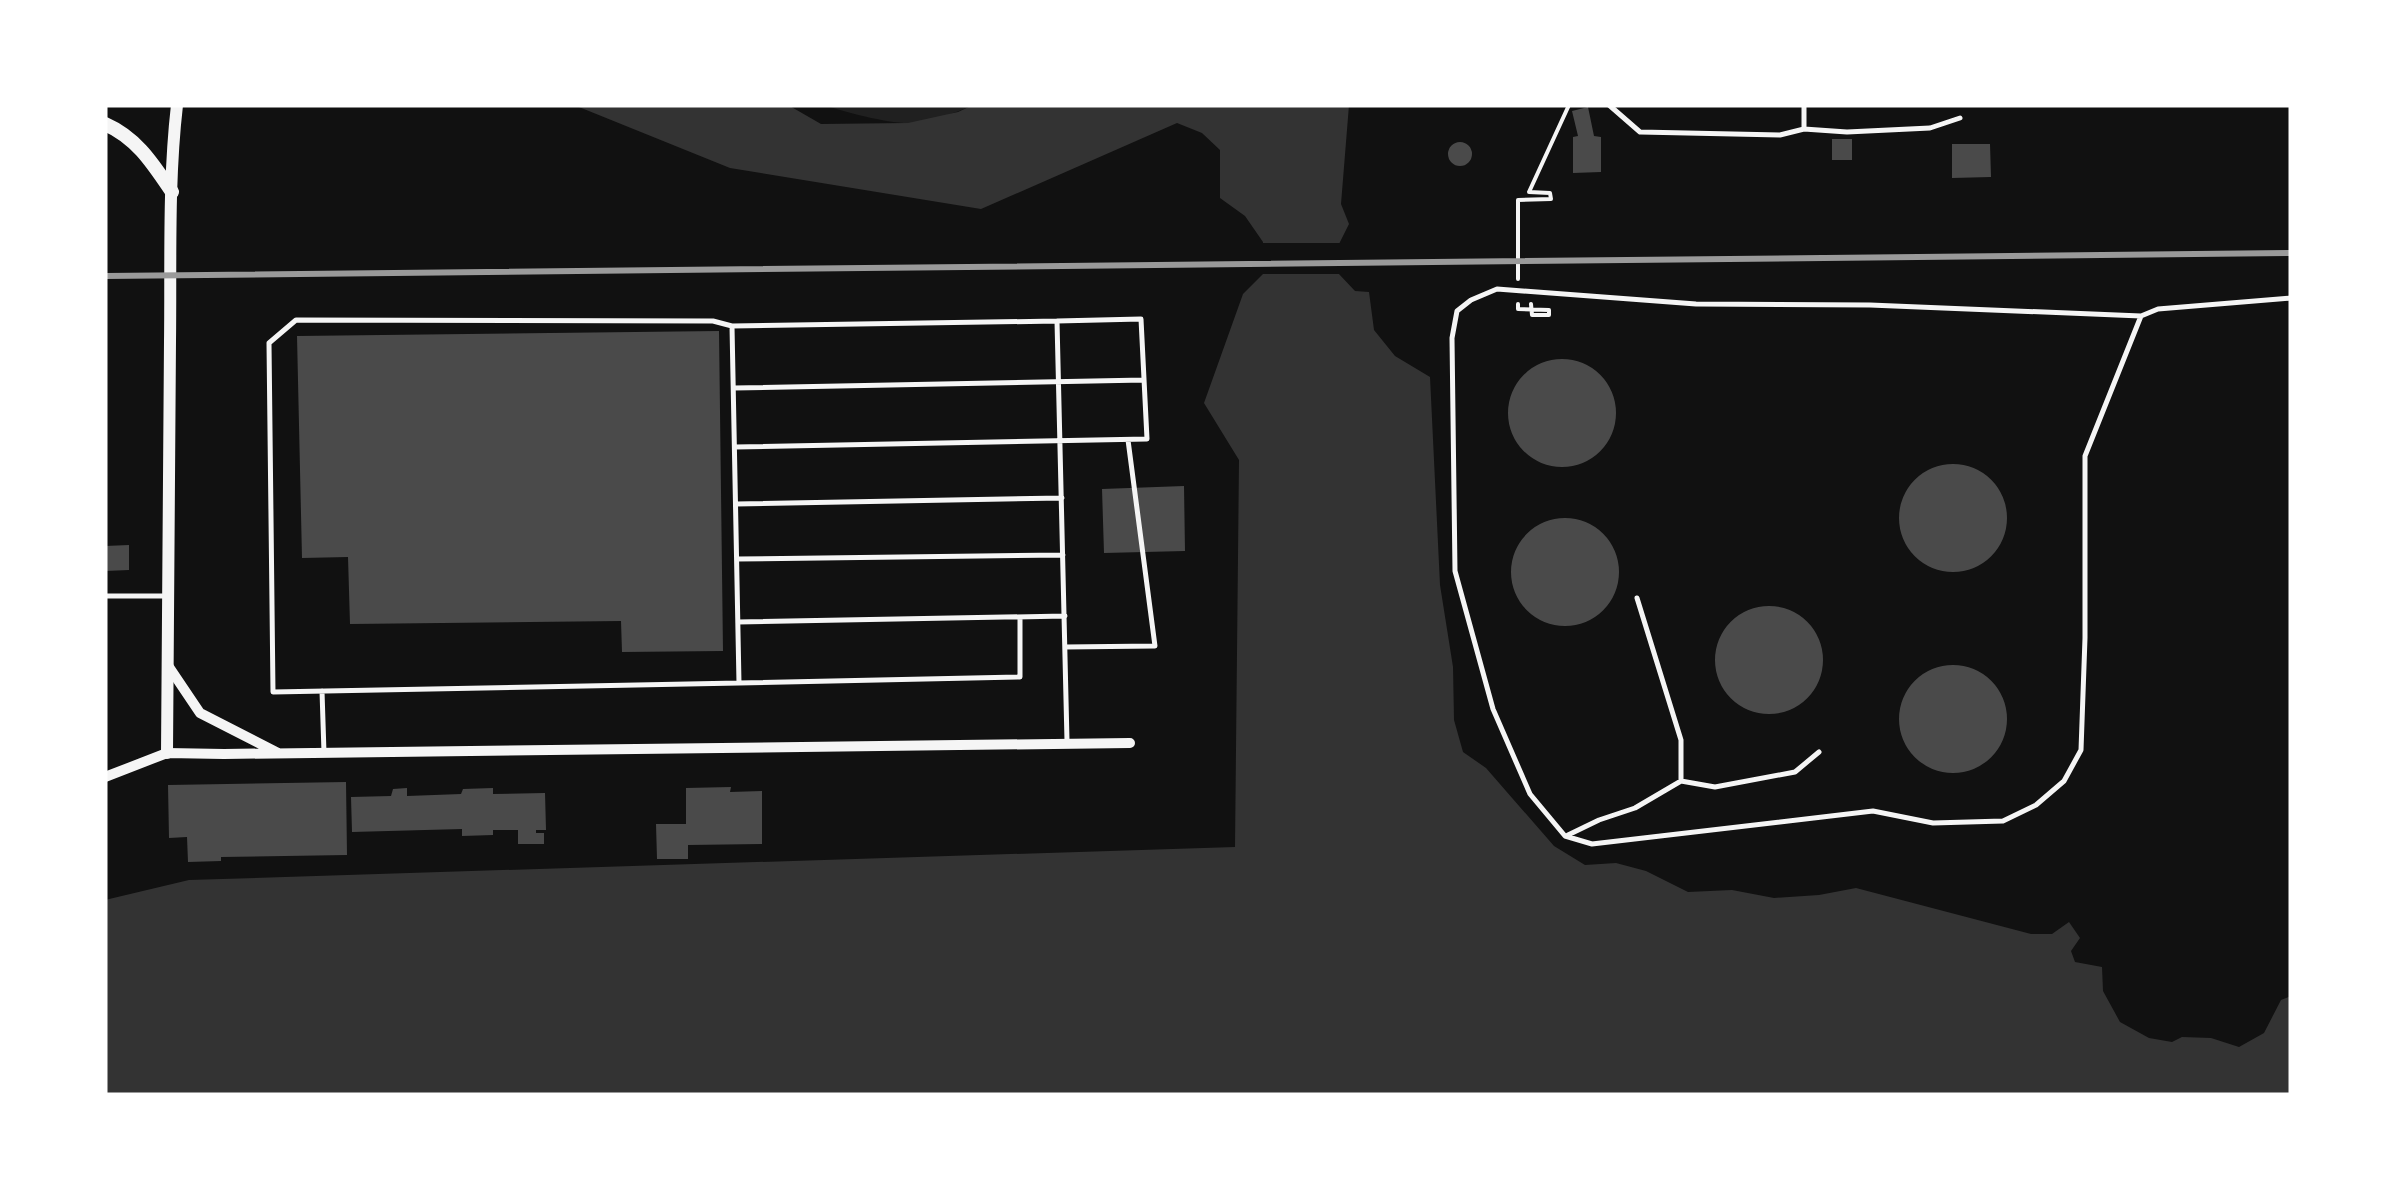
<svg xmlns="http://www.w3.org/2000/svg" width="2396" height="1200" viewBox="0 0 2396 1200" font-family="Raleway,sans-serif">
<rect width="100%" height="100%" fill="#111"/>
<!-- green -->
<path fill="#202020" d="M 824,105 L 973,105 C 954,114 931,121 911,123 C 888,124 846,112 824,105 Z"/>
<!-- water -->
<path fill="#333" d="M 574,105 L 788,105 L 821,124 L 908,123 L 958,112 L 973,105 L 1349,105 L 1341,204 L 1349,224 L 1339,244 L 1338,273 L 1355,291 L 1369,292 L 1374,330 L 1395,356 L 1430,377 L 1440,585 L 1453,667 L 1454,720 L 1463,752 L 1486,768 L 1554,846 L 1585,865 L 1616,863 L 1646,871 L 1688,892 L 1732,890 L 1774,898 L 1819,895 L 1856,888 L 2031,934 L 2052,934 L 2069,922 L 2080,938 L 2071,951 L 2075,962 L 2102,967 L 2103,991 L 2120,1022 L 2149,1038 L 2172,1042 L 2182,1037 L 2211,1038 L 2239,1047 L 2264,1033 L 2281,1000 L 2291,996 L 2291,1095 L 105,1095 L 105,900 L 189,880 L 1235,847 L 1239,460 L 1204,403 L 1243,294 L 1263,274 L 1263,242 L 1245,216 L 1220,198 L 1220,150 L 1202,133 L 1177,123 L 981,209 L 730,168 Z"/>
<!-- pier -->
<path fill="#111" d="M 1260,243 L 1343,243 L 1343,274 L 1260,274 Z"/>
<!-- building -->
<path fill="#4a4a4a" d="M 1588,107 L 1594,136 L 1601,137 L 1601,172 L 1573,173 L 1573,137 L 1578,136 L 1572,111 Z
M 1832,139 L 1852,139 L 1852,160 L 1832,160 Z
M1448 154a12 12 0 1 1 24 0a12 12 0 1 1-24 0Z
M 1952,144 L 1990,144 L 1991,177 L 1952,178 Z
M 719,331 L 723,651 L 622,652 L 621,621 L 350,624 L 348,557 L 302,558 L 297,336 Z
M1508 413a54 54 0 1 1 108 0a54 54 0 1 1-108 0Z
M1899 518a54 54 0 1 1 108 0a54 54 0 1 1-108 0Z
M 1184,486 L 1185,551 L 1104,553 L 1102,489 Z
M1511 572a54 54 0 1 1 108 0a54 54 0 1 1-108 0Z
M 129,545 L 129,570 L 105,571 L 105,546 Z
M1715 660a54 54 0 1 1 108 0a54 54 0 1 1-108 0Z
M1899 719a54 54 0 1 1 108 0a54 54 0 1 1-108 0Z
M 346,782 L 347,855 L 221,857 L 221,861 L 188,862 L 187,837 L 169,838 L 168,785 Z
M 731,787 L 730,792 L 762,791 L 762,844 L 688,845 L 688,859 L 657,859 L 656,824 L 686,824 L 686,788 Z
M 407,788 L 407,796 L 461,794 L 463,789 L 493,788 L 493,794 L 545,793 L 546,830 L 536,830 L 536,833 L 544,833 L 544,844 L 518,844 L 518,830 L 493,830 L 493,835 L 462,836 L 462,829 L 352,832 L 351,797 L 391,796 L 393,789 Z"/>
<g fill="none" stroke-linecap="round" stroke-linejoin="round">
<!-- path -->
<path stroke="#f5f5f5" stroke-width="4" d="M 1518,279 L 1518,200 L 1551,199 L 1550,193 L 1529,192 L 1569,105
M 1518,304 L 1518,309 L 1549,310 L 1549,315 L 1532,315 L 1531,304"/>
<!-- service -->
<path stroke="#f5f5f5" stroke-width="5" d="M 1609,105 L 1640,132 L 1780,135 L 1804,129 L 1804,105
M 1804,129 L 1847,132 L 1930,128 L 1960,118
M 2141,316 L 2085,456 L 2085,638 L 2081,750 L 2064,781 L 2036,805 L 2003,821 L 1933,823 L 1873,811 L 1592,844 L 1565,836 L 1530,794 L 1493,709 L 1455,571 L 1452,338 L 1457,311 L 1471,300 L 1497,289 L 1696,304 L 1870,305 L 2141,316 L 2158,309 L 2291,298
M 732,326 L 739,683 L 273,692 L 269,343 L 296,320 L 713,321 L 732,326 L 1057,321 L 1067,741
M 734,388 L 1144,380
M 735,447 L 1147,439 L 1141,319 L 1057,321
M 736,504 L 1062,498
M 737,559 L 1063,555
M 105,596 L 163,596
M 738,622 L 1065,616
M 1065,647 L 1155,646 L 1128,440
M 739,683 L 1020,677 L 1020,617
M 322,691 L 324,753
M 1681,781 L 1715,787 L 1795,772 L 1819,752
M 1568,835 L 1599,820 L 1635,808 L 1681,781 L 1681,740 L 1637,598"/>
<!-- minor -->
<path stroke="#f5f5f5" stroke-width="10" d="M 167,664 L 200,713 L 278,753
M 105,777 L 167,753 L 224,754 L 1130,743"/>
<!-- tertiary -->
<path stroke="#f5f5f5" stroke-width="12" d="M 167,753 C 167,616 168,479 170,341 C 171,263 168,183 177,105"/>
<!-- secondary -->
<path stroke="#f5f5f5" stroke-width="14" d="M 105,124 C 137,138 153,164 172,192"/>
<!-- rail -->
<path stroke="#9a9a9a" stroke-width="6" d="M 105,276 L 2291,253"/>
</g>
<!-- border -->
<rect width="2396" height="1200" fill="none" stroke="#ffffff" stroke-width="215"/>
</svg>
